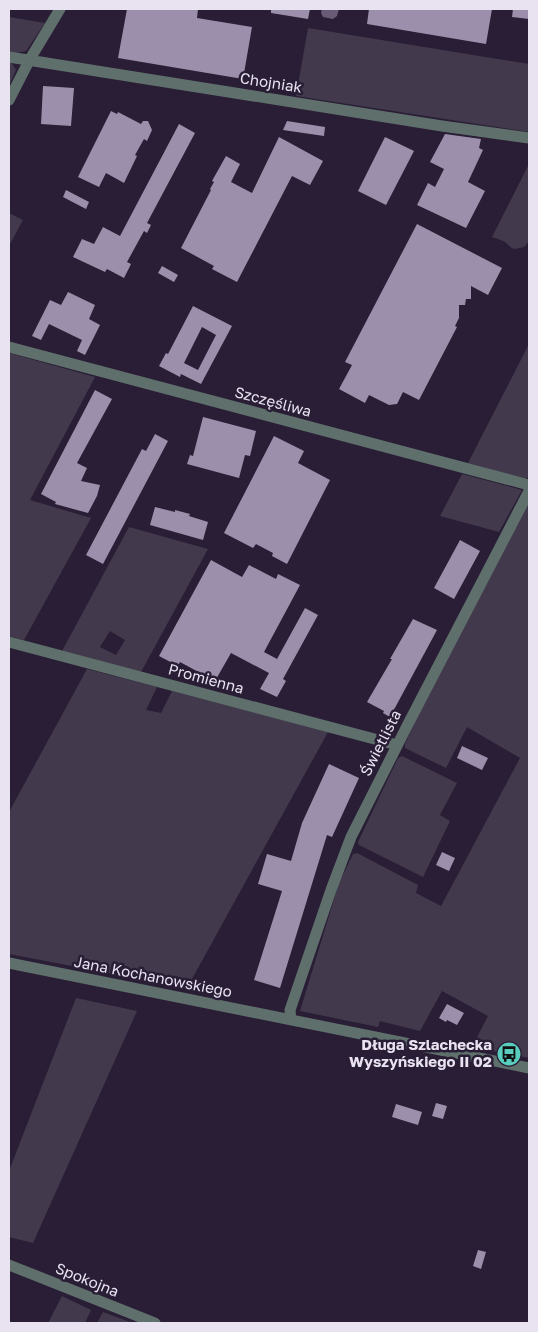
<svg xmlns="http://www.w3.org/2000/svg" width="538" height="1332" viewBox="0 0 538 1332" font-family="'Golos Text',sans-serif">
<rect width="100%" height="100%" fill="#291e35"/>
<!-- green -->
<path fill="#423a4c" fill-rule="evenodd" d="M 9,17 L 45,23 L 26,51 L 15,53 L 9,52 Z
M 308,28 L 529,64 L 529,132 L 296,96 Z
M 9,63 L 12,63 L 16,70 L 9,86 Z
M 529,164 L 529,241 L 524,247 C 511,250 514,250 505,242 C 501,240 496,238 492,237 Z
M 9,213 L 23,220 L 9,246 Z
M 529,344 L 529,477 L 524,479 L 468,463 Z
M 9,353 L 95,377 L 30,500 L 91,518 L 24,640 L 9,636 Z
M 462,474 L 522,490 L 499,532 L 440,516 Z
M 529,499 L 529,1058 L 472,1047 L 488,1016 L 442,991 L 420,1031 L 380,1021 L 378,1027 L 300,1011 L 339,883 L 353,854 L 357,853 L 418,885 L 416,893 L 441,906 L 520,758 L 467,727 L 446,768 L 405,748 L 405,744 L 424,702 Z
M 129,527 L 208,549 L 141,672 L 62,651 ZM 110,631 L 125,640 L 116,655 L 100,647 Z
M 87,669 L 157,687 L 146,710 L 161,713 L 172,691 L 328,732 L 187,988 L 9,954 L 9,812 Z
M 402,756 L 457,783 L 440,815 L 450,821 L 423,877 L 359,845 L 358,842 L 398,758 Z
M 76,998 L 137,1011 L 33,1243 L 9,1237 L 9,1171 Z
M 62,1296 L 91,1310 L 85,1323 L 48,1323 Z
M 103,1312 L 133,1323 L 97,1323 Z"/>
<!-- water -->
<path fill="#685b76" d="M 322,9 L 339,9 L 337,16 L 333,19 L 323,17 L 321,13 Z"/>
<!-- building -->
<path fill="#9c8fab" fill-rule="evenodd" d="M 127,9 L 198,9 L 197,18 L 252,27 L 243,79 L 118,58 Z
M 271,9 L 310,9 L 308,19 L 271,13 Z
M 369,9 L 492,9 L 486,44 L 367,24 Z
M 513,9 L 529,9 L 529,19 L 512,17 Z
M 43,86 L 74,88 L 71,126 L 41,124 Z
M 111,111 L 117,114 L 118,112 L 141,124 L 143,121 L 148,121 L 152,130 L 147,141 L 144,139 L 135,155 L 137,156 L 124,183 L 106,173 L 99,187 L 78,177 Z
M 287,121 L 325,127 L 324,136 L 283,130 Z
M 179,124 L 195,133 L 147,223 L 151,225 L 147,233 L 144,231 L 127,262 L 131,264 L 124,278 L 107,269 L 105,272 L 73,257 L 82,239 L 94,244 L 103,227 L 120,236 Z
M 445,134 L 481,139 L 479,148 L 483,150 L 468,182 L 485,191 L 466,228 L 417,205 L 428,183 L 435,187 L 444,169 L 430,162 Z
M 279,137 L 323,161 L 310,185 L 292,176 L 237,282 L 212,269 L 214,266 L 181,248 L 211,190 L 210,189 L 214,182 L 212,181 L 226,156 L 240,164 L 231,182 L 252,193 Z
M 385,137 L 414,151 L 386,205 L 358,191 Z
M 66,190 L 89,202 L 86,209 L 63,197 Z
M 417,224 L 502,268 L 488,295 L 471,286 L 471,299 L 466,299 L 465,305 L 459,305 L 459,318 L 455,326 L 457,327 L 419,400 L 403,392 L 397,404 L 389,405 L 369,395 L 365,403 L 339,389 L 352,365 L 345,362 Z
M 162,266 L 178,275 L 174,282 L 158,273 Z
M 68,292 L 95,305 L 89,319 L 100,325 L 85,355 L 77,351 L 82,340 L 49,324 L 41,340 L 32,336 L 50,300 L 61,305 Z
M 193,306 L 232,326 L 201,384 L 181,374 L 180,377 L 159,366 L 166,353 L 168,354 ZM 202,327 L 216,335 L 198,370 L 184,363 Z
M 95,390 L 112,399 L 77,463 L 87,468 L 81,481 L 100,485 L 97,496 L 88,513 L 55,504 L 56,502 L 41,494 Z
M 203,417 L 256,431 L 250,456 L 245,455 L 239,478 L 187,464 L 190,455 L 193,456 Z
M 155,434 L 168,441 L 103,564 L 86,555 L 142,449 L 146,451 Z
M 274,436 L 304,451 L 298,463 L 330,480 L 287,564 L 272,556 L 273,553 L 256,544 L 253,548 L 224,533 Z
M 155,507 L 175,512 L 175,510 L 190,514 L 189,516 L 208,522 L 203,540 L 150,525 Z
M 460,540 L 480,551 L 454,599 L 434,588 Z
M 211,560 L 242,577 L 249,565 L 276,579 L 278,574 L 300,585 L 264,652 L 277,659 L 305,608 L 318,615 L 283,679 L 286,681 L 277,697 L 260,689 L 269,673 L 231,653 L 215,681 L 180,662 L 178,666 L 159,656 Z
M 413,619 L 437,630 L 390,717 L 383,713 L 384,711 L 367,702 L 392,659 L 390,659 Z
M 462,746 L 488,758 L 482,770 L 457,758 Z
M 329,764 L 359,778 L 332,837 L 327,835 L 280,988 L 254,980 L 282,891 L 258,884 L 267,854 L 291,861 L 302,823 Z
M 442,852 L 455,858 L 449,871 L 436,865 Z
M 447,1004 L 464,1013 L 457,1025 L 447,1020 L 446,1022 L 439,1018 Z
M 436,1103 L 447,1106 L 443,1119 L 432,1116 Z
M 396,1104 L 422,1112 L 418,1125 L 392,1117 Z
M 478,1250 L 486,1252 L 481,1269 L 473,1266 Z"/>
<g fill="none" stroke-linecap="round" stroke-linejoin="round">
<!-- minor -->
<path stroke="#5f6f6c" stroke-width="11" d="M 9,57 L 442,126 L 529,138
M 9,100 L 30,59 L 60,9
M 9,347 L 529,485
M 9,642 L 397,745
M 9,963 L 529,1068
M 291,1020 L 290,1010 L 331,890 L 351,837 L 407,726 L 529,491
M 9,1265 L 155,1323"/>
</g>
<!-- icons -->
<defs>
<symbol id="bus-disc" viewBox="-11 -11 22 22"><circle r="9.5" fill="#59cebf" stroke="#291e35"/><path d="M-5-6H5V4H4V6H2V4H-2V6H-4V4H-5ZM-3.5-4V0h7V-4ZM-3.5 1.2v1.5H-2V1.2ZM2 1.2v1.5H3.5V1.2Z" fill="#111"/></symbol>
</defs>
<g fill-rule="evenodd">
<use href="#bus-disc" x="495" y="1040" width="28" height="28"/>
</g>
<g text-anchor="middle" stroke-width="5" stroke-linejoin="round" paint-order="stroke">
<!-- street labels -->
<g font-size="15" fill="#e8e2f1" stroke="#291e35">
<text transform="translate(271 83) rotate(9)" y="5">Chojniak</text>
<text transform="translate(273 402) rotate(15)" y="5">Szczęśliwa</text>
<text transform="translate(206 679) rotate(15)" y="5">Promienna</text>
<text transform="translate(381 743) rotate(-63)" y="5">Świetlista</text>
<text transform="translate(153 977) rotate(11)" y="5">Jana Kochanowskiego</text>
<text transform="translate(87 1280) rotate(22)" y="5">Spokojna</text>
</g>
<!-- poi labels -->
<g font-size="15" font-weight="bold" fill="#e8e2f1" stroke="#291e35" text-anchor="end">
<text x="492" y="1050">Długa Szlachecka<tspan x="492" dy="17">Wyszyńskiego II 02</tspan></text>
</g>
</g>
<!-- border -->
<rect width="538" height="1332" fill="none" stroke="#e8e2f1" stroke-width="20"/>
</svg>
